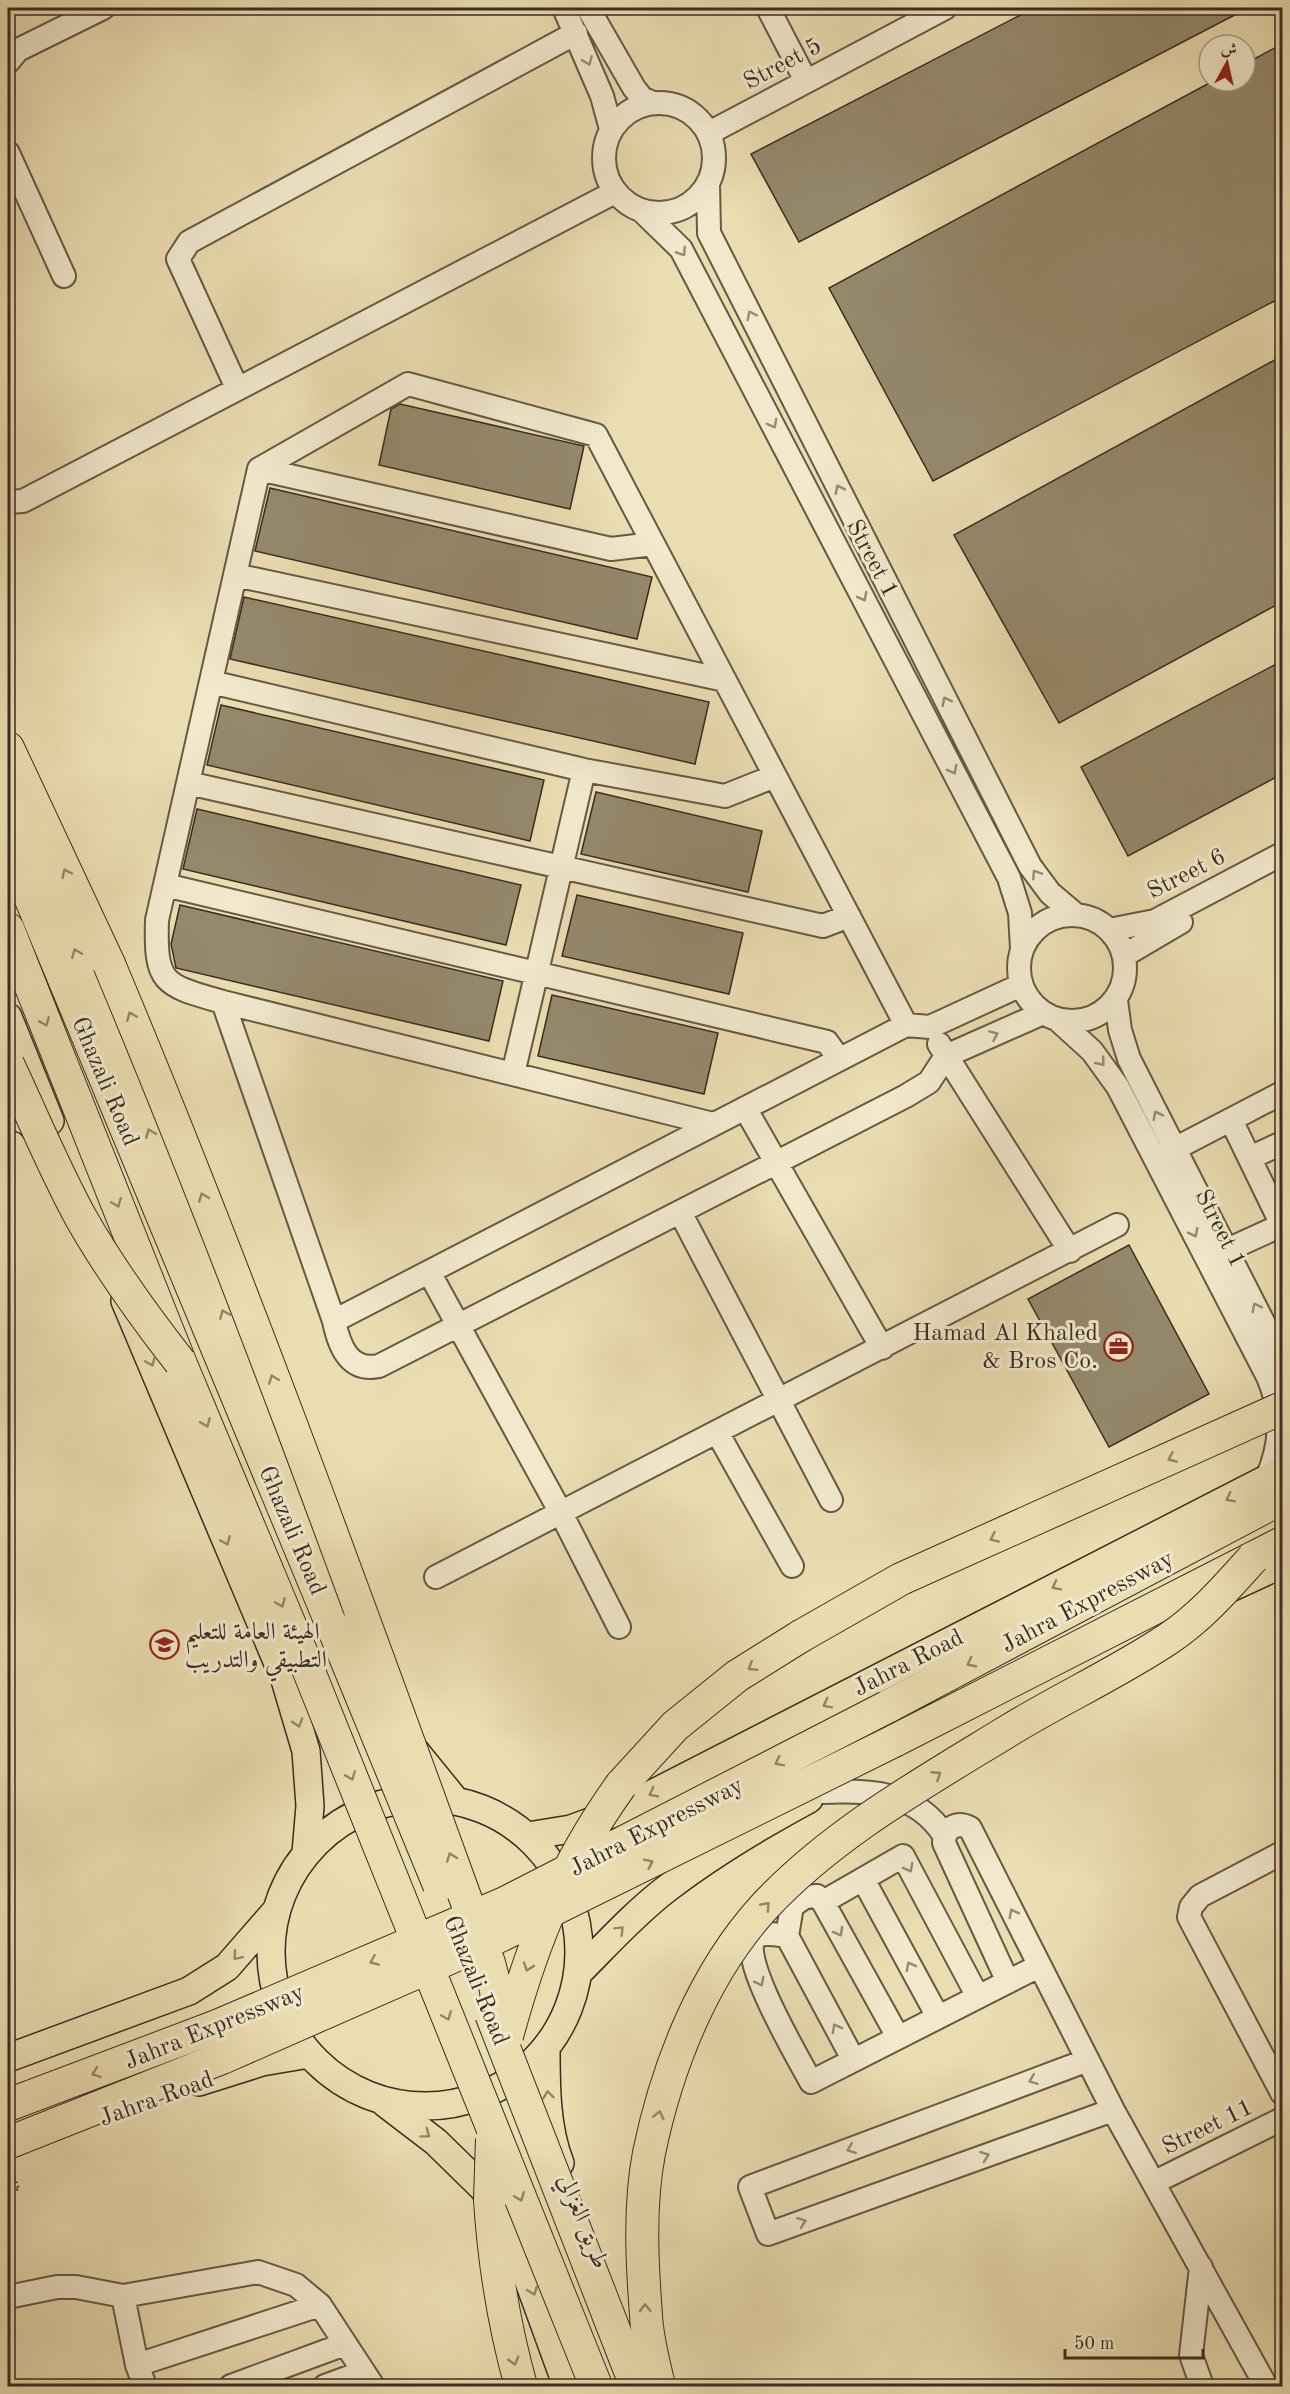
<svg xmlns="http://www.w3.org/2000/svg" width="1290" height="2394" viewBox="0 0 1290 2394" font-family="'Old Standard TT',Amiri,serif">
<rect width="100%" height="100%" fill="#ebddb2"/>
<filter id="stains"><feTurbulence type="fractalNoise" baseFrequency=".00333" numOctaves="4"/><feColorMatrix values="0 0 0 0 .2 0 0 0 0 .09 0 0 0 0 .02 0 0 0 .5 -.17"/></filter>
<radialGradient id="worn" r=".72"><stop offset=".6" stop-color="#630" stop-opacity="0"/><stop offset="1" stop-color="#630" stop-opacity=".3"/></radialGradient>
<!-- building -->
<path fill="#95896c" stroke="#382d21" stroke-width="1.5" d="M 1034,8 L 1248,8 L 799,242 L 751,154 Z
M 1282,44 L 1282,297 L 933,481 L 829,288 L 1213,81 L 1245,81 L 1245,64 Z
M 1282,356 L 1282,602 L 1059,723 L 954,535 Z
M 400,404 L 584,446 L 570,509 L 379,465 L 391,409 Z
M 270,488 L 652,577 L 637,639 L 255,551 Z
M 244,597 L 709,702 L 695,764 L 230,659 Z
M 1282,661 L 1282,774 L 1128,856 L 1081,767 Z
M 221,705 L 544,780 L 530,841 L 207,765 Z
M 596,792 L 762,831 L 748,892 L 581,854 Z
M 197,809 L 521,885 L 506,945 L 183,869 Z
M 577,895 L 743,933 L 729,994 L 562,956 Z
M 180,905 L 503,981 L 489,1041 L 176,968 L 171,944 Z
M 552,995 L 718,1033 L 704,1094 L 538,1056 Z
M 1129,1245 L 1209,1394 L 1109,1447 L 1028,1299 Z"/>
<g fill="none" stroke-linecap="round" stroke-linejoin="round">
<defs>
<path id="minor" d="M 564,8 L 602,96 L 611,129
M 588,8 L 634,88 L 642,98 L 653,103
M 768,8 L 806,81
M 8,62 L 18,50 L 103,8
M604 158a55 55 0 1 1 110 0a55 55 0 1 1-110 0Z
M 709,133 L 945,8
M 8,153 L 64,276
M 708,183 L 709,233 L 1030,866 L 1050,893 L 1076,915
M 641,210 L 681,249 L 1009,878 L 1020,913 L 1022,949
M 237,388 L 178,259 L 189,242 L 576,33
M 259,469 L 611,549 L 653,544
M 8,502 L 23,501 L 615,192
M 235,575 L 725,680
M 211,682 L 584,770 L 725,796 L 775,776
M 188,783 L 823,926 L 849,916
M 165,885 L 827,1042 L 839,1059
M1019 968a53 53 0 1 1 106 0a53 53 0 1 1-106 0Z
M 1109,930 L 1155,921 L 1282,854
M 1125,955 L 1181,922
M 1116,1000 L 1120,1030 L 1129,1059 L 1282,1359
M 223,1002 L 334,1321 C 339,1346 349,1372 379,1366 L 906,1096 L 929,1082 L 946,1056 L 1043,1013
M 1059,1021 L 1092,1051 L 1118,1087 L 1268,1377 C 1283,1412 1282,1445 1266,1480
M 939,1044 L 1070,1251
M 513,1074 L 584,770
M 745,1108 L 882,1348
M 1231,1120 L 1282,1225
M 713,1124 L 223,1002 C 163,985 155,984 157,920 L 259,469 L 408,384 L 596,435 L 906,1025
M 1161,1156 L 1282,1093
M 1250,1158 L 1282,1143
M 680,1212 L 831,1500
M 1214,1256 L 1282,1225
M 429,1272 L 561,1513 L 619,1627
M 334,1321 L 906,1025 L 930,1027 L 1021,985
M 717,1432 L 792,1566
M 436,1577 L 1117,1225
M 821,1792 C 869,1790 916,1791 944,1835
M 1282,1853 L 1200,1896 L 1191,1907 L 1189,1917 L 1282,2093
M 863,1879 L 938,2017
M 823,1902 L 903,1856 L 978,1997
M 787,1936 C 777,1935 763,1931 755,1938 C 737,1955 800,2061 811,2082 L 1039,1966
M 1008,1982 L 944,1843 C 944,1828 957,1821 970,1828 L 1113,2110 L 1266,2386
M 853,2059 L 787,1936 L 792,1906 L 805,1897 L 817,1896 L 823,1902 L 898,2037
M 1088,2060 L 750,2187 L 768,2234 L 1113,2110
M 1155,2182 L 1282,2119
M 1201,2267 L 1191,2355 L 1202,2386
M 123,2296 L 137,2365 L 145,2386
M 8,2297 L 57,2287 L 76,2287 L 123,2296 L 258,2272 L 296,2285 L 320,2305 L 373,2386
M 137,2365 L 320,2305
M 231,2386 L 345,2344
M 325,2386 L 363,2372"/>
<path id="major" d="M 8,785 L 333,1578
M 8,1017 L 50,1121
M 8,1112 L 29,1122 L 42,1137
M 125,1301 L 285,1680 L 306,1751 L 310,1806 L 306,1853
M 1226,1590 L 1282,1564
M 416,1752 L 455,1800
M271 1952a154 154 0 1 1 308 0a154 154 0 1 1-308 0Z
M 528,1836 L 571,1829 L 617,1812 L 1282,1471
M 579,1972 C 607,1944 634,1914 665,1890 C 710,1855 759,1826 809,1799
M 546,2048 C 546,2085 546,2128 560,2163
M 8,2058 L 189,1991 L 227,1967 L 275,1912
M 199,2082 L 262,2062 L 309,2054
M 385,2103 L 436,2142 L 483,2188 L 506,2219 L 567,2386"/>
<path id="highway" d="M 8,748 L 109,964
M 8,844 L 332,1625
M 8,929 L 180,1362 L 298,1644
M 887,1707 L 1282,1498
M 894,1741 L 1282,1543
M 621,1785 L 675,1726 L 737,1676 L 801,1636
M 490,2200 C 494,2264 504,2325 521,2386"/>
</defs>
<!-- minor casing -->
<use href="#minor" stroke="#655945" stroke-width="26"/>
<!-- major casing -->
<use href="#major" stroke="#382d21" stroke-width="30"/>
<!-- highway casing -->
<use href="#highway" stroke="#382d21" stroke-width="34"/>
<!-- path -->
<path stroke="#382d21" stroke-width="3" stroke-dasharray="1.5 3" stroke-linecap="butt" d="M 8,2193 L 19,2189 L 10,2168"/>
<!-- minor -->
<use href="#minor" stroke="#f2e9cd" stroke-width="22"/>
<!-- major -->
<use href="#major" stroke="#ebddb2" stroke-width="27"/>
<!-- highway -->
<use href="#highway" stroke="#ebddb2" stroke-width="32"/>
<defs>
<path id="highway-bridge" d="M 109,964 C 247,1293 367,1628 489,1963 L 496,1990 L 499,2034
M 8,1064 C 32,1115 54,1169 81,1218 C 110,1269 144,1316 180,1362
M 332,1625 L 439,1885
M 801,1636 L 901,1579 L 1282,1408
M 298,1644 L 596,2386
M 491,2014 L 636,2386
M 507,2036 C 533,1941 563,1866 621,1785
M 8,2105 L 217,2026 L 505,1903 L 887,1707
M 8,2143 L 222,2058 L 502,1935 L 894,1741
M 490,2200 L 492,2139
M 659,2386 C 654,2363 647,2339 646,2315 C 642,2263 639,2205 649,2153 C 667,2066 703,1974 764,1907 C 832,1834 923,1783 1008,1731 C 1060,1699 1117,1673 1168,1639 C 1201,1617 1227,1587 1253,1558"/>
</defs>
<!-- highway-bridge casing -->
<use href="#highway-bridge" stroke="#382d21" stroke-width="34" stroke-linecap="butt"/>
<!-- highway-bridge -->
<use href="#highway-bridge" stroke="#ebddb2" stroke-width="32"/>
</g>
<!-- one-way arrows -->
<defs><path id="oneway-chevron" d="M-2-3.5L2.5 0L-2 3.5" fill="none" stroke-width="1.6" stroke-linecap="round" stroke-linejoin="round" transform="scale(1.5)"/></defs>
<g stroke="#958b77">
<use href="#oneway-chevron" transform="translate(588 61) rotate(68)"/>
<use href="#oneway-chevron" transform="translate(682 252) rotate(57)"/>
<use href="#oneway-chevron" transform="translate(751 315) rotate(-117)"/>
<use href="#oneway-chevron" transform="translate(773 424) rotate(62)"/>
<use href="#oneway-chevron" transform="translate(839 489) rotate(-117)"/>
<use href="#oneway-chevron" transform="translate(863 597) rotate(62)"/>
<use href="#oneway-chevron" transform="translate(946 701) rotate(-117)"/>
<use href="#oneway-chevron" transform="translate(953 770) rotate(62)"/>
<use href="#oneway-chevron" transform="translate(1036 874) rotate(-123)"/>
<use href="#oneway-chevron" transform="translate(994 1035) rotate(-24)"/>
<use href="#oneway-chevron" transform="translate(1101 1062) rotate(52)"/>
<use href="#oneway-chevron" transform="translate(1157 1115) rotate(-117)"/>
<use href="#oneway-chevron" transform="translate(1194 1233) rotate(63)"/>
<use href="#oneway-chevron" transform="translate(1256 1307) rotate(-117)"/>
<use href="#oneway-chevron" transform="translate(909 1868) rotate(62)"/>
<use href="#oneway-chevron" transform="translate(1013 1913) rotate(-117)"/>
<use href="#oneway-chevron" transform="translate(839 1932) rotate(61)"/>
<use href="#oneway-chevron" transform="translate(910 1966) rotate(-118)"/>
<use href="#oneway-chevron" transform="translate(760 1982) rotate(63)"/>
<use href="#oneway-chevron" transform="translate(836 2028) rotate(-118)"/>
<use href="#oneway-chevron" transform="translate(1033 2080) rotate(159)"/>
<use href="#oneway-chevron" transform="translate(851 2149) rotate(159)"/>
<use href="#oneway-chevron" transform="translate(985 2156) rotate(-20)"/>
<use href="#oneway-chevron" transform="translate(802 2222) rotate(-20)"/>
</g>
<g stroke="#92856a">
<use href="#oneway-chevron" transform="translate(66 873) rotate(-115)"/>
<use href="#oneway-chevron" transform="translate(76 953) rotate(-112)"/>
<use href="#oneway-chevron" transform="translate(131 1016) rotate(-113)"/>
<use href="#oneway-chevron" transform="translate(45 1022) rotate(68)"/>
<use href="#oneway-chevron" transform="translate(150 1133) rotate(-112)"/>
<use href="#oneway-chevron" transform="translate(203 1197) rotate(-111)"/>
<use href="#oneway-chevron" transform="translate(117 1203) rotate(68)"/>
<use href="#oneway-chevron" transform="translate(224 1314) rotate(-112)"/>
<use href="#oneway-chevron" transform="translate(151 1362) rotate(67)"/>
<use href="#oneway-chevron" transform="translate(273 1379) rotate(-111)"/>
<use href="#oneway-chevron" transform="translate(206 1423) rotate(67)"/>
<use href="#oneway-chevron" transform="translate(1172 1458) rotate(156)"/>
<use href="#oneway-chevron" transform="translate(1230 1498) rotate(153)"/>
<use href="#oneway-chevron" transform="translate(994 1538) rotate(156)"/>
<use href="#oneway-chevron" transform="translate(226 1541) rotate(67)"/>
<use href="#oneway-chevron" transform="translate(1056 1586) rotate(153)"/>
<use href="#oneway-chevron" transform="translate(281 1603) rotate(67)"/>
<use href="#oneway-chevron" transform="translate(971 1663) rotate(152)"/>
<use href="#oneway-chevron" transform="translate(752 1667) rotate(148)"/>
<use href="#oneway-chevron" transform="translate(827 1704) rotate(153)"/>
<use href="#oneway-chevron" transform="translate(298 1723) rotate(73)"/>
<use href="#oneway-chevron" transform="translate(779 1762) rotate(153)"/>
<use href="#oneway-chevron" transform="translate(937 1775) rotate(-33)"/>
<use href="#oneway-chevron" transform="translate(351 1776) rotate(68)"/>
<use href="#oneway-chevron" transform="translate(653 1793) rotate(153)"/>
<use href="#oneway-chevron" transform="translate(451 1857) rotate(-110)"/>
<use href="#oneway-chevron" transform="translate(649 1863) rotate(-26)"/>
<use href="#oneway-chevron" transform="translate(766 1906) rotate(-47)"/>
<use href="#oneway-chevron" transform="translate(620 1930) rotate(-45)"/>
<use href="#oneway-chevron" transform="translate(237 1956) rotate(131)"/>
<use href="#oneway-chevron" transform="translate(374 1961) rotate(157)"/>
<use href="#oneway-chevron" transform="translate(528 1967) rotate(109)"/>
<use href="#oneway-chevron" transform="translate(447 2016) rotate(68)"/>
<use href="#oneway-chevron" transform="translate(96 2073) rotate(160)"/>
<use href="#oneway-chevron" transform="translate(548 2095) rotate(-97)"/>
<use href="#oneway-chevron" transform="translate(659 2115) rotate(-76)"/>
<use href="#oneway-chevron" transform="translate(426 2134) rotate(37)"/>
<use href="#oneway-chevron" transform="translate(520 2197) rotate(68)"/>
<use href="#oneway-chevron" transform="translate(533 2291) rotate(70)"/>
<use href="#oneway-chevron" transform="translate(645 2308) rotate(-93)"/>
<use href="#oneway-chevron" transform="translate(514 2361) rotate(74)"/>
</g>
<!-- icons -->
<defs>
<symbol id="office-ring" viewBox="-11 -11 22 22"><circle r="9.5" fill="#f2e9cd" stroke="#8f2418" stroke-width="1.5"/><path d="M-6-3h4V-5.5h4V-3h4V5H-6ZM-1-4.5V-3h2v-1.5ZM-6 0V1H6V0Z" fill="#8f2418"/></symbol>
<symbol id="university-ring" viewBox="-11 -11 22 22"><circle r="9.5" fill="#f2e9cd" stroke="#8f2418" stroke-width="1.5"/><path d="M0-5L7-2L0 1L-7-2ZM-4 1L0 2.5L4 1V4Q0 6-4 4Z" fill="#8f2418"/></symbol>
</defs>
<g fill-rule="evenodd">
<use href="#office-ring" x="1102" y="1330" width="33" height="33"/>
<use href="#university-ring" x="148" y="1628" width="33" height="33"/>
</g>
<g text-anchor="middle" stroke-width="6" stroke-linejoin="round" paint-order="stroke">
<!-- street labels -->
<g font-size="24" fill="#382d21" stroke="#f2e9cd">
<text transform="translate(782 63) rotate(-28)" y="8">Street 5</text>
<text transform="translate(873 558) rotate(62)" y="8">Street 1</text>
<text transform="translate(1186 873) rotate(-27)" y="8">Street 6</text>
<text transform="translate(106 1081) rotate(67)" y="8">Ghazali Road</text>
<text transform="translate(1221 1228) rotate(63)" y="8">Street 1</text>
<text transform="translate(293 1530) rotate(67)" y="8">Ghazali Road</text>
<text transform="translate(1087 1601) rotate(-28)" y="8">Jahra Expressway</text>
<text transform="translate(908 1662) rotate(-27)" y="8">Jahra Road</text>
<text transform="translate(656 1826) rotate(-27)" y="8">Jahra Expressway</text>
<text transform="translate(477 1980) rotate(68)" y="8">Ghazali Road</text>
<text transform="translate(214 2026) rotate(-22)" y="8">Jahra Expressway</text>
<text transform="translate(156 2098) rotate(-20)" y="8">Jahra Road</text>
<text transform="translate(1207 2126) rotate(-26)" y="8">Street 11</text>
<text transform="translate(584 2221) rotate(68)" y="8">طريق الغزالي</text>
</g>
<!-- poi labels -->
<g font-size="24" fill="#382d21" stroke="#f2e9cd" text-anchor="end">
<text x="1098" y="1340">Hamad Al Khaled<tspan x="1098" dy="28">&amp; Bros Co.</tspan></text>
<text x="185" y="1639" text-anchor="start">الهيئة العامة للتعليم<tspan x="185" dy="28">التطبيقي والتدريب</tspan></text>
</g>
</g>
<!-- margin -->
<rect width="1290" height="2394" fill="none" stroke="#ebddb2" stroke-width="30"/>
<rect x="9" y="9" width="1272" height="2376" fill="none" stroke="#382d21" stroke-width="3"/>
<rect x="15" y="15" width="1260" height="2364" fill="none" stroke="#382d21" stroke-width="1.5"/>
<!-- north arrow -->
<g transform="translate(1227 63) rotate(8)"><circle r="28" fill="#f2e9cd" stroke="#a89e88" stroke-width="1.5"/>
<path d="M0-4.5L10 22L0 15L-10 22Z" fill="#8f2418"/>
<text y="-9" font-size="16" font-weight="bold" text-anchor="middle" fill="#382d21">ش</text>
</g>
<!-- scale -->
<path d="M1065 2349v9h138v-9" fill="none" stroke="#382d21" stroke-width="3"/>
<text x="1074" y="2349" font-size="18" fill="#382d21" stroke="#f2e9cd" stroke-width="4.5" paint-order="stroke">50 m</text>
<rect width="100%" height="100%" filter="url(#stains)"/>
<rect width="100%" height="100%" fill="url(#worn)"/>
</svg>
